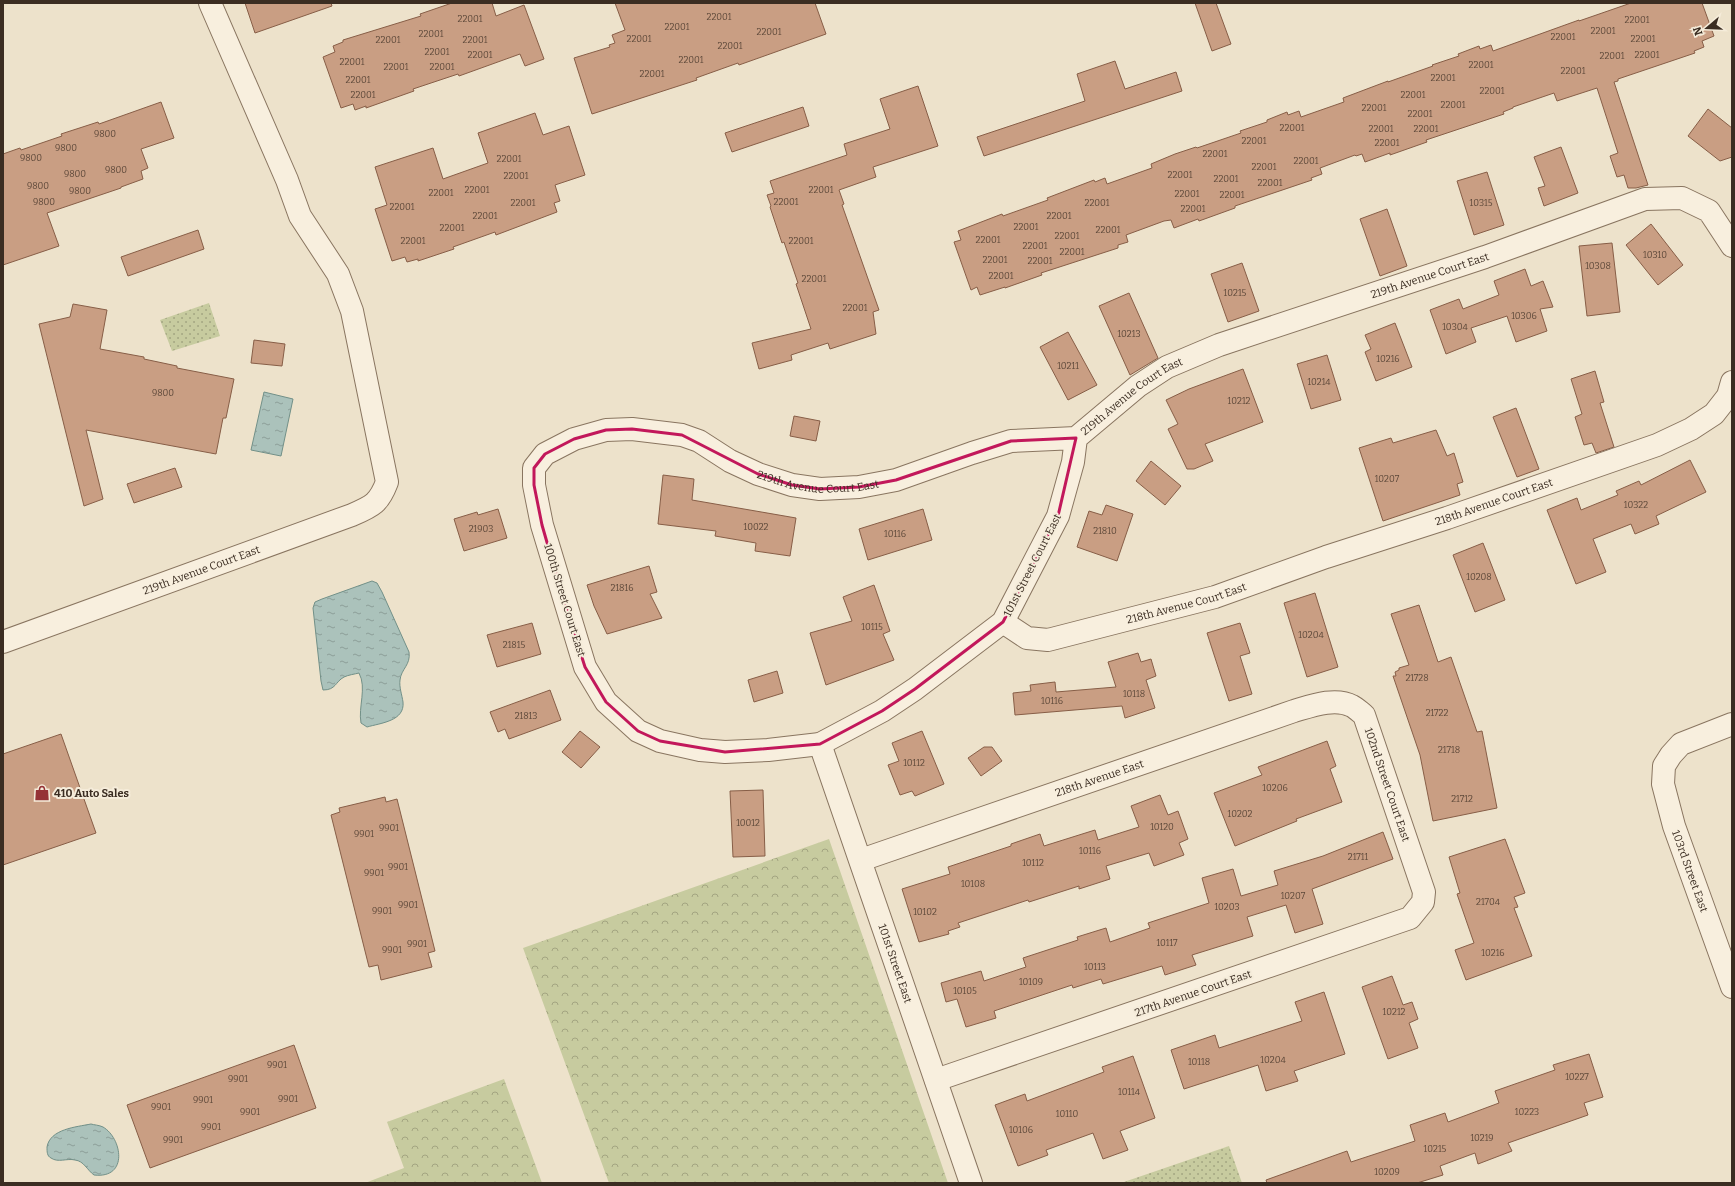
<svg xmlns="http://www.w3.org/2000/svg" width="1735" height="1186" viewBox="0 0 1735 1186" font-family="Bitter,serif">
<defs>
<pattern id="forest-crowns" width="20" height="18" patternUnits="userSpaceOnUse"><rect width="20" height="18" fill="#c7cb9f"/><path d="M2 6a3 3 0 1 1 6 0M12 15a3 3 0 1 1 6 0" fill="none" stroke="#a3a581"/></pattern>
<pattern id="park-dots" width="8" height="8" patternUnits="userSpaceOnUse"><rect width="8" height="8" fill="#c7cb9f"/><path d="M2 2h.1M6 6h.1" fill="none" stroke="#a3a581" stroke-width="1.8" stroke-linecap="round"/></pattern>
<pattern id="water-ripples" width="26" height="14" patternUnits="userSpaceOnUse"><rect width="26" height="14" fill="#abc2bb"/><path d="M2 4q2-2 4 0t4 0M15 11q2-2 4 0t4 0" fill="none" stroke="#8c9e98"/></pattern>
</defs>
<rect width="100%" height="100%" fill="#ede2cb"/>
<!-- forest -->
<path fill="url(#forest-crowns)" d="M 829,839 L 948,1183 L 609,1183 L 523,948 Z
M 504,1079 L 542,1183 L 365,1183 L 404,1168 L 387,1122 Z"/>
<!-- park -->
<path fill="url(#park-dots)" d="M 209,303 L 220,336 L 172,351 L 160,320 Z
M 1229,1146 L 1242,1183 L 1121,1183 Z"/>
<!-- water -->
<path fill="url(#water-ripples)" stroke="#729088" d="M 264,392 L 293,399 L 281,456 L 251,450 Z
M 372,581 L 377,583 L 382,592 L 409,652 C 411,665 401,669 400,680 C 399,687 402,695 403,702 C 405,721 381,723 367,727 L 361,723 C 358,707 367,688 359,673 C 355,674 348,675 344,677 C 335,682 336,690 323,690 L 321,681 L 313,608 L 315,602 L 322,599 Z
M 91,1124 C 94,1125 99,1125 103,1127 C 122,1138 129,1179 94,1175 C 87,1170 84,1161 75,1160 C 67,1158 58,1163 51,1158 C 47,1156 47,1152 47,1147 C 50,1129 76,1127 91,1124 Z"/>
<!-- building -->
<path fill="#c99e83" stroke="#875e47" d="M 245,3 L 331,3 L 332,6 L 255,33 Z
M 452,3 L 492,3 L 496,16 L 524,5 L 544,59 L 525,66 L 520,54 L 459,76 L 458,74 L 413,89 L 414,91 L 366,108 L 366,106 L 355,110 L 353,104 L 341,108 L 323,57 L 335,52 L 333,46 L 343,42 L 343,40 L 421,16 L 420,14 Z
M 615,3 L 815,3 L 826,34 L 739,65 L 738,63 L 696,78 L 697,80 L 592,114 L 574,58 L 610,47 L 609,45 L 615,43 L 612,35 L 625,30 Z
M 1195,3 L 1216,3 L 1231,44 L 1212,51 Z
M 1631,3 L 1702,3 L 1714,36 L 1702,41 L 1704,47 L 1694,51 L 1695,53 L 1618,79 L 1618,81 L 1614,82 L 1648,185 L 1636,188 L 1628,188 L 1624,175 L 1617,177 L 1610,156 L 1618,153 L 1597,88 L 1557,101 L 1554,93 L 1513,107 L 1513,108 L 1503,112 L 1504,114 L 1426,140 L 1427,142 L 1390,155 L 1390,153 L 1365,162 L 1362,154 L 1356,156 L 1355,155 L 1320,168 L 1322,174 L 1311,178 L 1312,180 L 1235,206 L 1235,208 L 1199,221 L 1198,219 L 1174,228 L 1171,220 L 1164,221 L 1126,235 L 1128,242 L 1118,245 L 1118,248 L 1041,273 L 1042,275 L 1005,288 L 1005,287 L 980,295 L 977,287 L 971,290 L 954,242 L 961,240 L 958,231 L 1002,214 L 1003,216 L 1048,200 L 1047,198 L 1094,180 L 1095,182 L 1105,178 L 1107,184 L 1152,168 L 1151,164 L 1175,154 L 1196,147 L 1197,148 L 1241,133 L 1240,131 L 1267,122 L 1267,120 L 1287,112 L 1288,115 L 1299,111 L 1301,117 L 1344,102 L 1343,98 L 1388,81 L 1388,82 L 1433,66 L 1432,65 L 1459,56 L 1458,54 L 1479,46 L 1480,49 L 1491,45 L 1493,51 L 1579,20 L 1579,21 Z
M 1115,61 L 1125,89 L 1176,72 L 1182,91 L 984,156 L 977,137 L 1085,101 L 1077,74 Z
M 918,86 L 938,146 L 873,167 L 876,177 L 839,190 L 844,204 L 842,205 L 879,310 L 873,312 L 876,334 L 830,349 L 828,343 L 791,355 L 792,360 L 759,369 L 752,343 L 811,329 L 796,284 L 798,283 L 784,242 L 782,243 L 770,207 L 771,206 L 767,195 L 774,193 L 770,181 L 847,155 L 844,144 L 890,129 L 880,99 Z
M 161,102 L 174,138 L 141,149 L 148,168 L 141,171 L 143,179 L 121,187 L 121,188 L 47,213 L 59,246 L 3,265 L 3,154 L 20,148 L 21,150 L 62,136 L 61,134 L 98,122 L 99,124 Z
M 803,107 L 809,126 L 732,152 L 725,133 Z
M 1708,109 L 1732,128 L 1732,157 L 1720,161 L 1688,136 Z
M 535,113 L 543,135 L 569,126 L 585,175 L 555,185 L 560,201 L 554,203 L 557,212 L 496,235 L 495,232 L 453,247 L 454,249 L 418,261 L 418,259 L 407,262 L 405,257 L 392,261 L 375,209 L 387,205 L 375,167 L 433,148 L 443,179 L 488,163 L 478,133 Z
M 1561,147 L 1578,193 L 1544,206 L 1538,188 L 1545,186 L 1534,157 Z
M 1487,172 L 1504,225 L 1474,235 L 1457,181 Z
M 1387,209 L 1407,266 L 1380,276 L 1360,219 Z
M 1651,224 L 1683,265 L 1658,285 L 1626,245 Z
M 198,230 L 204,249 L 128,276 L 121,257 Z
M 1612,243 L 1620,312 L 1587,316 L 1579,246 Z
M 1242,263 L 1259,311 L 1228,322 L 1211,274 Z
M 1525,269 L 1531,286 L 1543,281 L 1553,307 L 1540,309 L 1547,331 L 1516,342 L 1507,316 L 1471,328 L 1476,342 L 1446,354 L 1430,310 L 1459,299 L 1463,309 L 1499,295 L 1494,281 Z
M 1129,293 L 1158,358 L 1130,375 L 1099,306 Z
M 73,304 L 107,310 L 100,349 L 144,357 L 144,359 L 177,366 L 177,368 L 234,379 L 226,418 L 223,418 L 216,454 L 86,430 L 103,499 L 84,506 L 39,324 L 70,317 Z
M 1395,323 L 1412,367 L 1376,381 L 1365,352 L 1371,349 L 1365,335 Z
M 1068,332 L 1097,385 L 1068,400 L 1040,347 Z
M 254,340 L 285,344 L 282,366 L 251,363 Z
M 1327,355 L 1341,400 L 1311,409 L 1297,364 Z
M 1243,369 L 1263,422 L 1205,444 L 1213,461 L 1194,469 L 1187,469 L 1168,429 L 1178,424 L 1166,400 L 1189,389 Z
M 1595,371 L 1604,402 L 1600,403 L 1614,447 L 1596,453 L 1592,443 L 1584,445 L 1575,417 L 1582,414 L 1571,379 Z
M 1516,408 L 1539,469 L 1517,477 L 1493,417 Z
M 794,416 L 820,421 L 816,441 L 790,436 Z
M 1436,430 L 1447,456 L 1454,453 L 1463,482 L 1457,484 L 1460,495 L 1383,521 L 1359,448 L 1391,438 L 1393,443 Z
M 1690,460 L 1706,492 L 1656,516 L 1659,524 L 1635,534 L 1631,524 L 1593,539 L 1606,572 L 1576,584 L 1547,510 L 1577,498 L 1581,510 L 1618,495 L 1616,491 L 1639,481 L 1641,485 Z
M 1151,461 L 1181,486 L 1165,505 L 1136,481 Z
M 175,468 L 182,487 L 134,503 L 127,484 Z
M 663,475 L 694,479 L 692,500 L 796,518 L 790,556 L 755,551 L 756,543 L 715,536 L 716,531 L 658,524 Z
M 1106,505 L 1133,514 L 1117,561 L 1077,547 L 1089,511 L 1102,515 Z
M 498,509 L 507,538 L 464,551 L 454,519 L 477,512 L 478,515 Z
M 923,509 L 932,540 L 868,560 L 859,529 Z
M 1483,543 L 1505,600 L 1475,612 L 1453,555 Z
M 649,566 L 657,592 L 650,594 L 662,618 L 607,634 L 594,606 L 587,585 Z
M 874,585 L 890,631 L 883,634 L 894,660 L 826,685 L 810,633 L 852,621 L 843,597 Z
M 1315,593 L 1338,667 L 1307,677 L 1284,603 Z
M 1419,605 L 1438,662 L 1451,657 L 1477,732 L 1482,731 L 1497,808 L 1433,821 L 1420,755 L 1393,676 L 1396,676 L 1395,672 L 1399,670 L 1399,668 L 1409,665 L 1391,614 Z
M 532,623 L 541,654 L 497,667 L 487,635 Z
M 1240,623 L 1250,653 L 1240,656 L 1252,694 L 1229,701 L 1207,633 Z
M 1138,653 L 1141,662 L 1151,659 L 1156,676 L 1146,680 L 1155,708 L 1125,718 L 1122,706 L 1015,715 L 1013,693 L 1031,691 L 1030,685 L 1055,682 L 1056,692 L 1116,687 L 1108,662 Z
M 777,671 L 783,693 L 754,702 L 748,680 Z
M 550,690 L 561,720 L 509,739 L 505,729 L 498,732 L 490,712 Z
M 580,731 L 600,747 L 581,768 L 562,752 Z
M 922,731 L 944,784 L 915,796 L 912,791 L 900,795 L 888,765 L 899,761 L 892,743 Z
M 61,734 L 96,833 L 3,865 L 3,754 Z
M 1327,741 L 1336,766 L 1330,769 L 1342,802 L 1296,819 L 1297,821 L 1235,846 L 1214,793 L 1262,775 L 1258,767 Z
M 984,747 L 992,747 L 1002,761 L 981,776 L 968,758 Z
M 763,790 L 765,856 L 733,857 L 730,791 Z
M 1160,795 L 1168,815 L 1178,811 L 1188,839 L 1179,843 L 1184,855 L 1154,866 L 1149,853 L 1106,866 L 1110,879 L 1079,889 L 1079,886 L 1029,902 L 1028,900 L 958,923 L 960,927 L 948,931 L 949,934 L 919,942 L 902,889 L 950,874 L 948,867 L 1011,846 L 1011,844 L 1040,834 L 1044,846 L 1095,830 L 1098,840 L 1139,827 L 1131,806 Z
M 385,797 L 386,802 L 397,799 L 435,951 L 428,953 L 432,967 L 381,980 L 378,965 L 369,967 L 331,815 L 340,812 L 339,808 Z
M 1383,832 L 1393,859 L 1312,889 L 1323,924 L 1295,933 L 1286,905 L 1247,917 L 1253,936 L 1192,955 L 1196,965 L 1165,975 L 1162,966 L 1103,984 L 1101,979 L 1073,988 L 1072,985 L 994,1011 L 996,1018 L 966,1027 L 957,999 L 946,1002 L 941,983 L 981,971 L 984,981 L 1026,967 L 1023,958 L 1078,940 L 1077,937 L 1106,928 L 1110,942 L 1150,928 L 1148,923 L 1209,903 L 1202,878 L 1233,869 L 1241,896 L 1278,885 L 1274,871 L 1323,856 Z
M 1505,839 L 1525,893 L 1514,897 L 1518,907 L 1514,908 L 1532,956 L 1466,980 L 1455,950 L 1474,943 L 1457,894 L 1460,893 L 1449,857 Z
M 1392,976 L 1403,1005 L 1412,1002 L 1418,1019 L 1409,1023 L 1418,1048 L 1388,1059 L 1362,987 Z
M 1324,992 L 1345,1054 L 1294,1071 L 1298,1081 L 1266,1091 L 1258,1065 L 1184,1089 L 1171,1050 L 1215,1035 L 1219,1048 L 1302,1021 L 1295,1002 Z
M 294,1045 L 316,1108 L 150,1168 L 127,1105 Z
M 1589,1054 L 1603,1097 L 1584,1103 L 1588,1115 L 1508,1143 L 1512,1151 L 1478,1164 L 1475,1153 L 1440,1166 L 1443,1175 L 1417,1183 L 1267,1183 L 1266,1180 L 1347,1151 L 1351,1162 L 1415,1141 L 1410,1125 L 1445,1113 L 1448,1122 L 1499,1103 L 1495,1091 L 1555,1070 L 1553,1065 Z
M 1133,1056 L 1155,1118 L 1120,1131 L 1128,1150 L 1103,1159 L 1093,1133 L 1046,1150 L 1048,1155 L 1018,1166 L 995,1105 L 1025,1094 L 1027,1101 L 1104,1072 L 1102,1067 Z"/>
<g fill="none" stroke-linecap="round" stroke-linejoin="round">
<defs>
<g id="minor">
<path id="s1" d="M 1076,438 L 1073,462 L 1058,516 L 1003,622 L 915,689 L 882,711 L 820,744 L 768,750 L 725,752 L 700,750 L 660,741 L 638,731 L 606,702 L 585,667 L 542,525 L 534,485 L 534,468 L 545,454 L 574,439 L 606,430 L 632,429 L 682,435 L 699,441 L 730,461 L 758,474 L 792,485 L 820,489 L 859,487 L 896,480 L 972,453 L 1011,441 L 1076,438 L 1138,386 L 1167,367 L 1219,345 L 1485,257 L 1645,199 L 1682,198 L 1709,211 L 1732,246"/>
<path id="s2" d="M 1003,622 L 1027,638 L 1048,640 L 1215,597 L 1326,557 L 1447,518 L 1657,445 L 1691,429 L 1714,414 L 1728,396 L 1732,382"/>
<path id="s3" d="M 3,642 L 352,515 C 373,506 379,503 387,482 L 352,311 L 338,274 L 300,216 L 287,180 L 210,3"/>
<path id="s4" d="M 1732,724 L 1681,744 L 1671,755 L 1664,766 L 1663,784 L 1674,826 L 1732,987"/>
<path id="s5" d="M 820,744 L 971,1183"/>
<path id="s6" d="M 861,860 L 1294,711 C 1311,706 1335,697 1352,706 C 1356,708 1360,712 1364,715 L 1424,892 L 1423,902 L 1410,918 L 936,1080"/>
</g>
</defs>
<!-- minor casing -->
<use href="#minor" stroke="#897560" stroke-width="24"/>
<!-- minor -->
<use href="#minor" stroke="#f8efde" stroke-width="22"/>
</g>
<!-- marked area -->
<path fill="none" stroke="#c2185b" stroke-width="3" stroke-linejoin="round" d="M 632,429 L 682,435 L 758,474 L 792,485 L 820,489 L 859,487 L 896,480 L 1011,441 L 1076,438 L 1058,516 L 1003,622 L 915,689 L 882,711 L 820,744 L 725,752 L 660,741 L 638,731 L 606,702 L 585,667 L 563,598 L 542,525 L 534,485 L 534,468 L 545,454 L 574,439 L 606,430 Z"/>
<!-- icons -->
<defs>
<symbol id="shop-bare" viewBox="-9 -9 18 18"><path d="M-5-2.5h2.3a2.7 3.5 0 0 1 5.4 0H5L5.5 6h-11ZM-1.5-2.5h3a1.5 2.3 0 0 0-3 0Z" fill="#953236" stroke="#f5ecda" stroke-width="2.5" paint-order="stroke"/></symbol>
</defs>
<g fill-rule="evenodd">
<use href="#shop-bare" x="31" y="782" width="22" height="22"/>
</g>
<g text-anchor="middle" stroke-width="4" stroke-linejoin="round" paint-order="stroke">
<!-- number labels -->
<g font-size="9" fill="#5e493a">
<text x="719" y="20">22001</text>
<text x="470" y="22">22001</text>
<text x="1637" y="23">22001</text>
<text x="677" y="30">22001</text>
<text x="1603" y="34">22001</text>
<text x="769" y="35">22001</text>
<text x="431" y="37">22001</text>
<text x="1563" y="40">22001</text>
<text x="639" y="42">22001</text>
<text x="1643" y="42">22001</text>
<text x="388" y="43">22001</text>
<text x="475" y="43">22001</text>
<text x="730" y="49">22001</text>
<text x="437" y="55">22001</text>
<text x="480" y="58">22001</text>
<text x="1647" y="58">22001</text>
<text x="1612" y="59">22001</text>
<text x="691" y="63">22001</text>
<text x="352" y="65">22001</text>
<text x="1481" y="68">22001</text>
<text x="396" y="70">22001</text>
<text x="442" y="70">22001</text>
<text x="1573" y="74">22001</text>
<text x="652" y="77">22001</text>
<text x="1443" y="81">22001</text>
<text x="358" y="83">22001</text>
<text x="1492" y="94">22001</text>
<text x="363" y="98">22001</text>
<text x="1413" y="98">22001</text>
<text x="1453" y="108">22001</text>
<text x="1374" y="111">22001</text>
<text x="1420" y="117">22001</text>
<text x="1292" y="131">22001</text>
<text x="1381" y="132">22001</text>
<text x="1426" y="132">22001</text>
<text x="105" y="137">9800</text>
<text x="1254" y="144">22001</text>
<text x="1387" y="146">22001</text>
<text x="66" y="151">9800</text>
<text x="1215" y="157">22001</text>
<text x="31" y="161">9800</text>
<text x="509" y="162">22001</text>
<text x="1306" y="164">22001</text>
<text x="1264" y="170">22001</text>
<text x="116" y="173">9800</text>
<text x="75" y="177">9800</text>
<text x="1180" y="178">22001</text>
<text x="516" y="179">22001</text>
<text x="1226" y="182">22001</text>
<text x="1270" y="186">22001</text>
<text x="38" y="189">9800</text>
<text x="477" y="193">22001</text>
<text x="821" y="193">22001</text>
<text x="80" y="194">9800</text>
<text x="441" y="196">22001</text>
<text x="1187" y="197">22001</text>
<text x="1232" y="198">22001</text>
<text x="44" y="205">9800</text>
<text x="786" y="205">22001</text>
<text x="523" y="206">22001</text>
<text x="1097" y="206">22001</text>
<text x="1481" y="206">10315</text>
<text x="402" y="210">22001</text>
<text x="1193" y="212">22001</text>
<text x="485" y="219">22001</text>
<text x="1059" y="219">22001</text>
<text x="1026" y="230">22001</text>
<text x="452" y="231">22001</text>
<text x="1108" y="233">22001</text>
<text x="1067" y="239">22001</text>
<text x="988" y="243">22001</text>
<text x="413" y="244">22001</text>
<text x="801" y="244">22001</text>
<text x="1035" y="249">22001</text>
<text x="1072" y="255">22001</text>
<text x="1655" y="258">10310</text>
<text x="995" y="263">22001</text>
<text x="1040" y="264">22001</text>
<text x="1598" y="269">10308</text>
<text x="1001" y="279">22001</text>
<text x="814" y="282">22001</text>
<text x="1235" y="296">10215</text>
<text x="855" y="311">22001</text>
<text x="1524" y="319">10306</text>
<text x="1455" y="330">10304</text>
<text x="1129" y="337">10213</text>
<text x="1388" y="362">10216</text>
<text x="1068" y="369">10211</text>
<text x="1319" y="385">10214</text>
<text x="163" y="396">9800</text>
<text x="1239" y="404">10212</text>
<text x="1387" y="482">10207</text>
<text x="1636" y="508">10322</text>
<text x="756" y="530">10022</text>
<text x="481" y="532">21903</text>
<text x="1105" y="534">21810</text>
<text x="895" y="537">10116</text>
<text x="1479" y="580">10208</text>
<text x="622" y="591">21816</text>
<text x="872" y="630">10115</text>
<text x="1311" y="638">10204</text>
<text x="514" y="648">21815</text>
<text x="1417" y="681">21728</text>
<text x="1134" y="697">10118</text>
<text x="1052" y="704">10116</text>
<text x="1437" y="716">21722</text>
<text x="526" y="719">21813</text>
<text x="1449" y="753">21718</text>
<text x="914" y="766">10112</text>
<text x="1275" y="791">10206</text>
<text x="1462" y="802">21712</text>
<text x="1240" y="817">10202</text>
<text x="748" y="826">10012</text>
<text x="1162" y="830">10120</text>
<text x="389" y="831">9901</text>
<text x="364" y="837">9901</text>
<text x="1090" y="854">10116</text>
<text x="1358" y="860">21711</text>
<text x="1033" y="866">10112</text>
<text x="398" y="870">9901</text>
<text x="374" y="876">9901</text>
<text x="973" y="887">10108</text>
<text x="1293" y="899">10207</text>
<text x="1488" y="905">21704</text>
<text x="408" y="908">9901</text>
<text x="1227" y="910">10203</text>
<text x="382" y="914">9901</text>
<text x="925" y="915">10102</text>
<text x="1167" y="946">10117</text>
<text x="417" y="947">9901</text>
<text x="392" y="953">9901</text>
<text x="1493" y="956">10216</text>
<text x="1095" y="970">10113</text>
<text x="1031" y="985">10109</text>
<text x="965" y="994">10105</text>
<text x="1394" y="1015">10212</text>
<text x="1273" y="1063">10204</text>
<text x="1199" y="1065">10118</text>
<text x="277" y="1068">9901</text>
<text x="1577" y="1080">10227</text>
<text x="238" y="1082">9901</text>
<text x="1129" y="1095">10114</text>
<text x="288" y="1102">9901</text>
<text x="203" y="1103">9901</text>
<text x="161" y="1110">9901</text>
<text x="250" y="1115">9901</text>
<text x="1527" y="1115">10223</text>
<text x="1067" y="1117">10110</text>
<text x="211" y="1130">9901</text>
<text x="1021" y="1133">10106</text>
<text x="1482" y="1141">10219</text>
<text x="173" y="1143">9901</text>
<text x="1435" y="1152">10215</text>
<text x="1387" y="1175">10209</text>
</g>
<!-- street labels -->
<g font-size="11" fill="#3b2d22" stroke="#f5ecda">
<text dy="4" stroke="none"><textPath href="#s1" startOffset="1863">219th Avenue Court East</textPath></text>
<text dy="4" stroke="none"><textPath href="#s1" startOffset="1539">219th Avenue Court East</textPath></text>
<text dy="4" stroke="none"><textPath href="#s1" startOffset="1203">219th Avenue Court East</textPath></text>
<text dy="4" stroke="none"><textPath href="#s2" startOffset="517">218th Avenue Court East</textPath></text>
<text transform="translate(1032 565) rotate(-63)" y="4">101st Street Court East</text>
<text dy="4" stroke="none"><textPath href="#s3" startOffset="211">219th Avenue Court East</textPath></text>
<text transform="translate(565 600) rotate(73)" y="4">100th Street Court East</text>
<text dy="4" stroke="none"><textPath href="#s2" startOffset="193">218th Avenue Court East</textPath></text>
<text dy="4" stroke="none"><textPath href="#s6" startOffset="252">218th Avenue East</textPath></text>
<text dy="4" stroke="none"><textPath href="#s6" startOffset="606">102nd Street Court East</textPath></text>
<text dy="4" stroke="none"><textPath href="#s4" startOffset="192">103rd Street East</textPath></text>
<text dy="4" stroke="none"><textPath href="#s5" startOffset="232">101st Street East</textPath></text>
<text transform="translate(1193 993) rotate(-19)" y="4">217th Avenue Court East</text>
</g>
<!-- poi labels -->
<g font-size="11" font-weight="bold" fill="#3b2d22" stroke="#f5ecda" text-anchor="start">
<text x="54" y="797">410 Auto Sales</text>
</g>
</g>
<!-- border -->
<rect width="1735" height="1186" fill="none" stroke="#3b2d22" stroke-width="8"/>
<!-- north arrow -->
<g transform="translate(1707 28) rotate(251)" stroke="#f5ecda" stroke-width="3" paint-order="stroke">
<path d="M0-3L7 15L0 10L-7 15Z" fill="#3b2d22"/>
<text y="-6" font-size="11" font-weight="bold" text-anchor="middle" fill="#3b2d22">N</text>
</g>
</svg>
